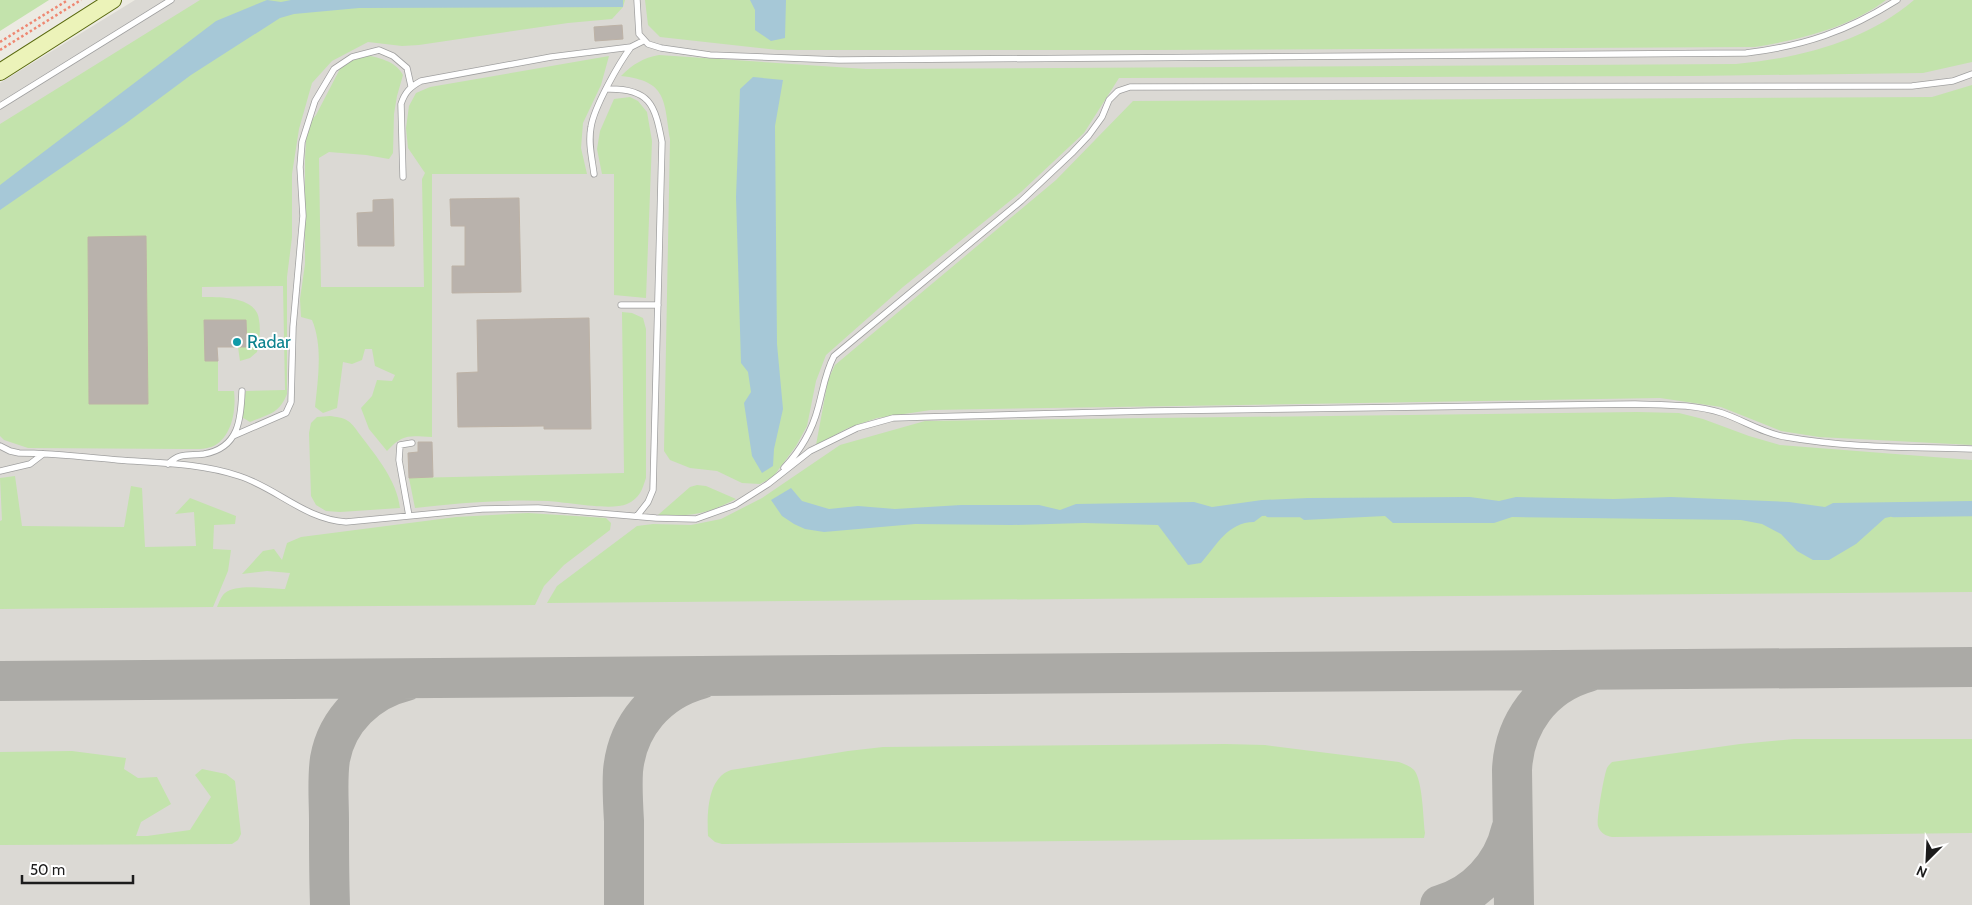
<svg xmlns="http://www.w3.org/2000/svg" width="1972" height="905" viewBox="0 0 1972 905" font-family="Cabin,sans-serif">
<rect width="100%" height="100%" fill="#eceae2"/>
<!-- airport -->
<path fill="#dbd9d4" d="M 135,0 L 1972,0 L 1972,905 L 0,905 L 0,83 Z"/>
<!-- grass -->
<path fill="#c3e3ac" d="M 0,0 L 49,0 L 0,31 Z
M 200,0 L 625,0 L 623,7 L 612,19 L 568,23 L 419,45 L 402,46 L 368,42 L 332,61 L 312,83 L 299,129 L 292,174 L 292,237 L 287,277 L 287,394 C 279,414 269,414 250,422 L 240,416 L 246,391 L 285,390 L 283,286 L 202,287 L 202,297 C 219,297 257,296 259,320 C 261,330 259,342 257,352 L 250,358 L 240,361 L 238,347 L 247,346 L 246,320 L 204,320 L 205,361 L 218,361 L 218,391 L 234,391 C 236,408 233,433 217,444 C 209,450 195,449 186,449 L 28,448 L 4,440 L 0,436 L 0,124 Z
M 645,0 L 1886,0 C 1851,27 1798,40 1755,47 L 1150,50 L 778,50 L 660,37 L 648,25 Z
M 1914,0 L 1972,0 L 1972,62 L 1923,73 L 1693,76 L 1119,78 L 1084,133 L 1021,192 L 903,287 L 826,355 L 816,381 L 807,426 L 796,446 L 773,477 L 760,484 L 742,483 L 717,471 L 690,468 L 670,460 L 664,451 L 670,139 C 664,100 667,81 621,76 C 633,64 643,58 659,55 L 866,69 L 1736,64 C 1799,58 1865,42 1914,0 Z
M 362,54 C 378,58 395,60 403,75 L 397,96 L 394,114 L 393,153 L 389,159 L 366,155 L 329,152 L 319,158 L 321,287 L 424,287 L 422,179 L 425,173 L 408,148 L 406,128 L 409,106 L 416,93 L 430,87 L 609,56 L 601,85 L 583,123 L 581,148 L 587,174 L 432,174 L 432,437 C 410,436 403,433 387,451 L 369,429 L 361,408 L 372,396 L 377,380 L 392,381 L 395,375 L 375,366 L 372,349 L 365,349 L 362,360 L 352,364 L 343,362 L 337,408 L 323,413 L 315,407 C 318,379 323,346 312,320 L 301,317 L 300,299 L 305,264 L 305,158 L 307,126 L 316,115 L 343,63 Z
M 1972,85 L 1972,445 L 1819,437 L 1781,431 L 1721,407 L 1660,398 L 931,410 L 877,418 L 848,428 L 816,445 L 828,380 L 835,365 L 1056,180 L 1133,101 L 1932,97 Z
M 630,97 L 638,101 L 647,112 L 652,141 L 646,298 L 614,295 L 614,174 L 602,174 L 597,149 L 600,131 L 614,99 Z
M 622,312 L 632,313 L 643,318 L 646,329 L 646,478 C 642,490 640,498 627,504 C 611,511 566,502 548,501 C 503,499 459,503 415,508 L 409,478 L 624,473 Z
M 1637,412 L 1679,413 L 1703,419 L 1749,436 L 1780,445 L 1972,460 L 1972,592 L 547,603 L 557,586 L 637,526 L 653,524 L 691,525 L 721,519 L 762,498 L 840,445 L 925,421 Z
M 330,416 C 336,417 343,417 348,421 C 353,424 357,431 361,436 C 377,457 397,481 400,508 L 340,512 L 326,511 L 316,505 L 311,496 L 309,433 L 311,423 L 317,417 Z
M 15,476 L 22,526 L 124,527 L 131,486 L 142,488 L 145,547 L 196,546 L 194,512 L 175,514 L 190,498 L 236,516 L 235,524 L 214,525 L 213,549 L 231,550 L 228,571 L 213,607 L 0,609 L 0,521 L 2,520 L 0,478 Z
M 697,485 L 706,486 L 736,499 C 704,515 694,516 658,515 L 690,487 Z
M 528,513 L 606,518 L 611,523 L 610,530 L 564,565 L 544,586 L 535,605 L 217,607 C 219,603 221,596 225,593 C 236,583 271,589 285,589 L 290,573 L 267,571 L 242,574 L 263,551 L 274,549 L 282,560 L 287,543 L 301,537 L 456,517 Z
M 1794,739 L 1972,739 L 1972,833 L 1612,837 C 1606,836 1600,833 1598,826 C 1596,820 1604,775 1607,768 C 1609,765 1609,765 1612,762 L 1740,744 Z
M 1225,744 L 1265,745 L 1399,762 C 1404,764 1410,766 1414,770 C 1423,781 1423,819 1425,833 L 1424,838 L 722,844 L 715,842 L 708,836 C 707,814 707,778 731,770 L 848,751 L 883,747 Z
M 72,751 L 126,758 L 124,769 L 138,778 L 157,777 L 171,804 L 141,822 L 136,836 L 147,836 L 190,830 L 211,797 L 195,775 L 202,769 L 226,774 L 235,781 L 241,834 L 238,840 L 232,844 L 0,845 L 0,752 Z"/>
<!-- water -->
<path fill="#a6c8d7" d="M 267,0 L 281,2 L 291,0 L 623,0 L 623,7 L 359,8 L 294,14 L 280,18 L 191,75 L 125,124 L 0,210 L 0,185 L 216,21 Z
M 750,0 L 786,0 L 785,38 L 771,41 L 755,30 L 755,10 Z
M 753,77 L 783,80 L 775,126 L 777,344 L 783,409 L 774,449 L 773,466 L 762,473 L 752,456 L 744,403 L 751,392 L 748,372 L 741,363 L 736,197 L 740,89 Z
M 791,488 L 802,501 L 829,509 L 858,506 L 895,509 L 961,505 L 1039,505 L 1060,510 L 1076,504 L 1194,502 L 1212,507 L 1262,500 L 1308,498 L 1470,497 L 1499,501 L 1516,497 L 1614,499 L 1671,497 L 1789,502 L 1825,507 L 1833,503 L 1972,501 L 1972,515 L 1908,513 L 1885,518 L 1856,544 L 1829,560 L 1813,560 L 1797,551 L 1781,534 L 1762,524 L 1741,520 L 1512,517 L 1494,523 L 1393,523 L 1385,516 L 1304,520 L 1296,514 L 1262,516 L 1254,522 C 1228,522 1217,545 1201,563 L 1188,565 L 1158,525 L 1084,523 L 1012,525 L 915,524 L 824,532 L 805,529 L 794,524 L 782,516 L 771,500 Z"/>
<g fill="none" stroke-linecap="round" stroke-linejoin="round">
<!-- stream -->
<path stroke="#a6c8d7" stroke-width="4.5" d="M 1268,515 L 1303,515
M 1893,515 L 1972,514"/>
<!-- taxiway -->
<path stroke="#abaaa6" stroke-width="40" d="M 0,681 L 1972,667
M 330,905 C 329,877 329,849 329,821 C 329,800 327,779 330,759 C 337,720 368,690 406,681
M 624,905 C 624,877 624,849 624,821 C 623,805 622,788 623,771 C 627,726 657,691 701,679
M 1440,905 C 1475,896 1503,865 1511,830
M 1514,905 L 1512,770 C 1514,724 1542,685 1588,672"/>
</g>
<!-- building -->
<path fill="#b9b2ac" stroke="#bdb2a6" d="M 622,25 L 623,39 L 595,41 L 594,27 Z
M 519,198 L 521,292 L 452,293 L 452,266 L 465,266 L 465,226 L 451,226 L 450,199 Z
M 393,199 L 394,246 L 358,246 L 357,213 L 373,212 L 373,200 Z
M 146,236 L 148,404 L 89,404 L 88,237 Z
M 589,318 L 591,429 L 544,429 L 544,426 L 458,427 L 457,373 L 478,372 L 477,320 Z
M 204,320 L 246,320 L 247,347 L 217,347 L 218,361 L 205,361 Z
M 418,442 L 432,442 L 433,477 L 409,478 L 408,453 L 418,452 Z"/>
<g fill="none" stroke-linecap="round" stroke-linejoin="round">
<defs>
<path id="lane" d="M 637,0 L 639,34 L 648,44 L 661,48 L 710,55 L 839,60 L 1746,53 C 1804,46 1848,31 1897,0
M 607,89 C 650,88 655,105 662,142 L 653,490 L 648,502 L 637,516
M 0,106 L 171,0
M 594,174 C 592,158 588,143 591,127 C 594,107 619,63 631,47
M 403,177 L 401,104 C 405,92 410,87 421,81 L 551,57 L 631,47 L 643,41
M 621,305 L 658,305
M 233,436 L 286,413 L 291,402 L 293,327 L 303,216 L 300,167 L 302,142 L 315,101 L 334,69 L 352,57 L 379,50 L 393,56 L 407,68 L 411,86
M 0,446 L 10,451 L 19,453 C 52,453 85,457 118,460 C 158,463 200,463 239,476 C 277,488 304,519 346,522 L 482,509 L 538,508 L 656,518 L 696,519 L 735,505 L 768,484 L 810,451 L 857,428 L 893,418 L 925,417 L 1149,411 L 1635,404 C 1665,405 1693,404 1722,413 C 1743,420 1764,434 1786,437 C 1848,448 1910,447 1972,449
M 168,464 C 180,452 189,456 204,454 C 239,448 241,419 242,391
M 784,468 C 800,451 812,431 818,408 C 823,390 825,373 834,356 L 1021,201 L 1072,153 L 1089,135 L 1102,117 L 1109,100 L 1118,91 L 1130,87 L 1912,86 L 1953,81 L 1972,74
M 0,471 L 30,464 L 43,454
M 409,516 L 399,460 L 400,445 L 412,443"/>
<path id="secondary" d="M 0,72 L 113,0"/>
</defs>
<!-- lane casing -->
<use href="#lane" stroke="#a0a0a0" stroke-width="7"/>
<!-- secondary casing -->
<use href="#secondary" stroke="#58680d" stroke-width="18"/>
<!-- path -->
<path stroke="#ee8872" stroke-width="2.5" stroke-dasharray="2.5 2.5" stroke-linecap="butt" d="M 0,42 L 68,0
M 0,50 L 81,0"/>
<!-- lane -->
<use href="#lane" stroke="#fff" stroke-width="5.5"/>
<!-- secondary -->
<use href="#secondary" stroke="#ecf3b9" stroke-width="16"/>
</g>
<!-- markers -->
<circle fill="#0f9aa8" stroke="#fff" stroke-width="2" cx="237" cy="342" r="5"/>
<g text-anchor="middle" stroke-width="4" stroke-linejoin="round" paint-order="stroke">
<!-- culture labels -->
<g font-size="18" fill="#0d838f" stroke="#fff" text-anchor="start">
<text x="247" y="348">Radar</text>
</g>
</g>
<!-- north arrow -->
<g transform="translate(1927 860) rotate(204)" stroke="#ffffff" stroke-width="4" paint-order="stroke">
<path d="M0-4L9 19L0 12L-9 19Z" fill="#1c1c1c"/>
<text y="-8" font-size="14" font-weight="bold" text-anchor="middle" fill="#1c1c1c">N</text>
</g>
<!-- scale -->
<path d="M22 875v8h111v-8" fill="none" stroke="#1c1c1c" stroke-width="2.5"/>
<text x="30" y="875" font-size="15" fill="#1c1c1c" stroke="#ffffff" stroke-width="4" paint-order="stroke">50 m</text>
</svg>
